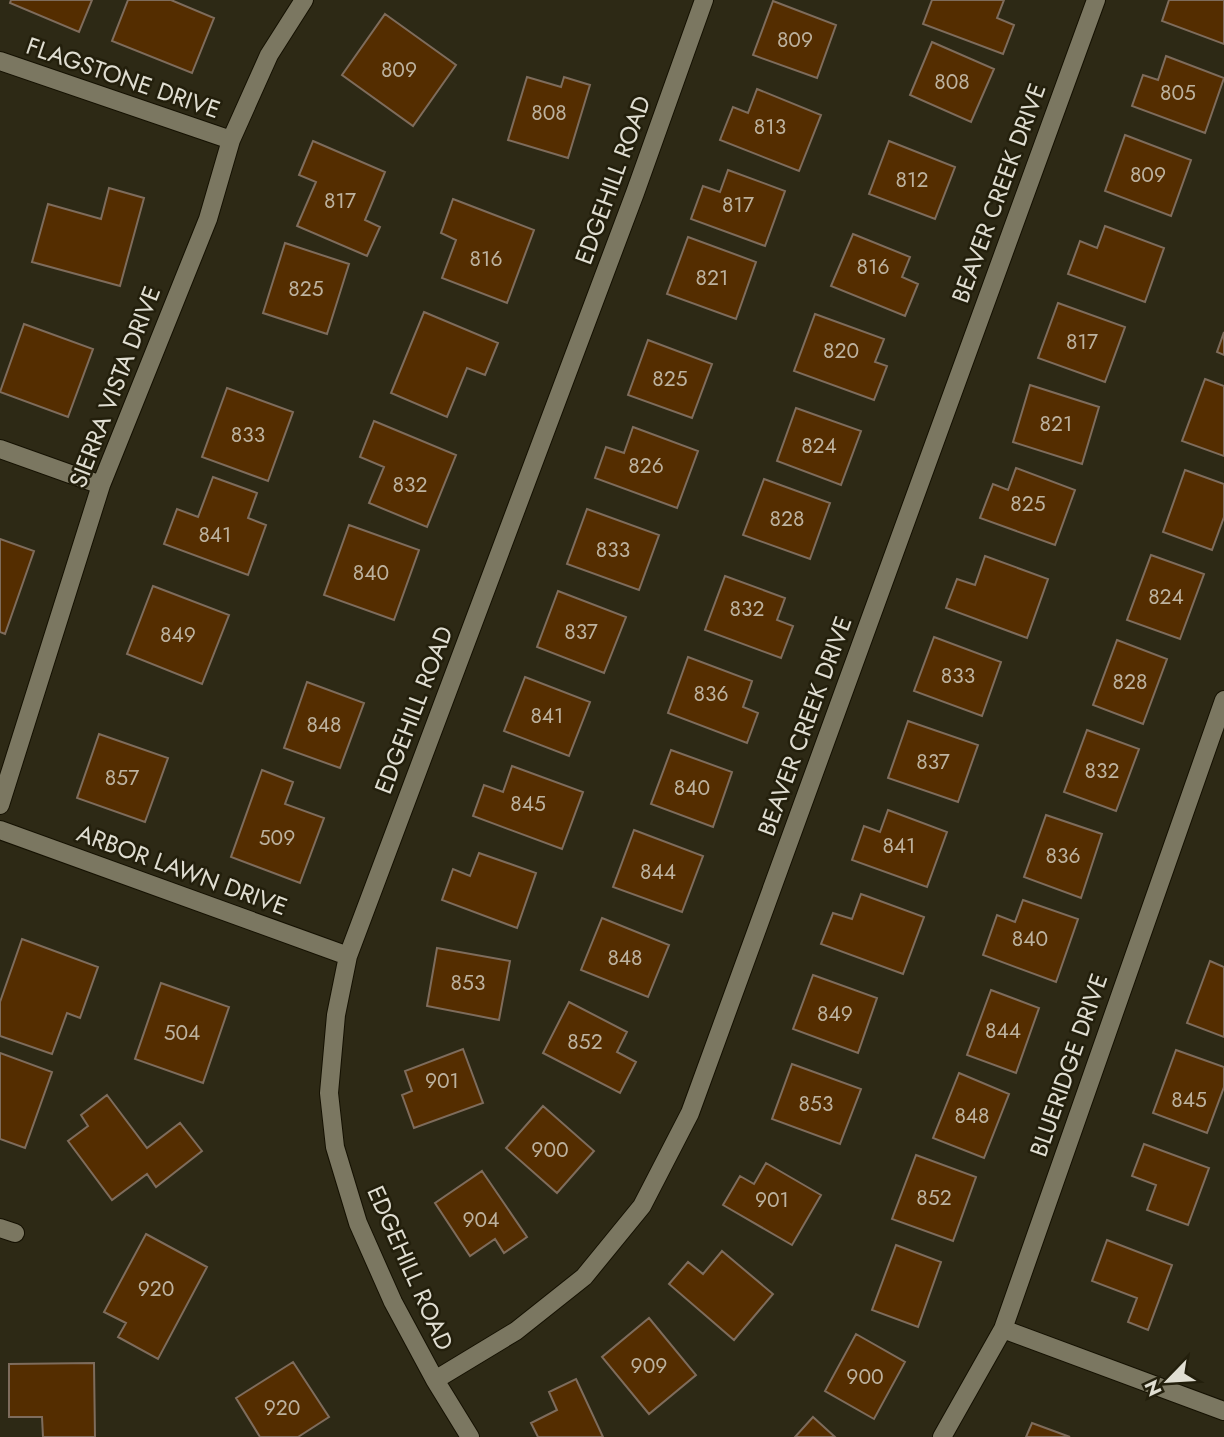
<svg xmlns="http://www.w3.org/2000/svg" width="1224" height="1437" viewBox="0 0 1224 1437" font-family="Jost,sans-serif">
<rect width="100%" height="100%" fill="#2d2915"/>
<!-- building -->
<path fill="#542d00" stroke="#7e6c5c" stroke-width="2" d="M 11,0 L 92,0 L 79,32 L 10,3 Z
M 128,0 L 171,0 L 214,18 L 192,73 L 112,41 Z
M 932,0 L 1004,0 L 997,18 L 1014,25 L 1003,54 L 923,24 Z
M 1169,0 L 1224,0 L 1224,44 L 1162,21 Z
M 773,1 L 836,25 L 817,78 L 753,55 Z
M 385,14 L 456,65 L 413,126 L 342,75 Z
M 932,42 L 994,69 L 971,122 L 910,95 Z
M 1166,56 L 1224,78 L 1205,133 L 1132,106 L 1143,75 L 1158,80 Z
M 527,77 L 561,87 L 564,77 L 590,85 L 568,158 L 508,140 Z
M 757,89 L 821,115 L 799,171 L 720,140 L 733,107 L 748,113 Z
M 1125,135 L 1191,160 L 1171,216 L 1105,191 Z
M 313,141 L 385,172 L 365,220 L 380,227 L 367,256 L 297,226 L 316,182 L 299,175 Z
M 889,141 L 955,167 L 935,219 L 869,194 Z
M 728,170 L 785,191 L 765,246 L 691,219 L 703,186 L 720,192 Z
M 109,188 L 144,198 L 120,286 L 32,262 L 48,204 L 101,219 Z
M 453,199 L 534,230 L 507,303 L 442,278 L 456,240 L 441,233 Z
M 1105,226 L 1164,248 L 1145,302 L 1068,274 L 1080,241 L 1097,248 Z
M 853,234 L 910,257 L 902,277 L 918,284 L 905,316 L 831,286 Z
M 688,237 L 756,262 L 736,319 L 667,294 Z
M 285,243 L 349,264 L 327,334 L 263,313 Z
M 1058,303 L 1125,327 L 1105,382 L 1038,358 Z
M 424,312 L 498,343 L 485,375 L 467,368 L 447,417 L 391,393 Z
M 815,314 L 884,339 L 875,362 L 887,366 L 874,400 L 794,371 Z
M 24,324 L 93,349 L 68,417 L 0,392 Z
M 1224,332 L 1224,355 L 1217,352 Z
M 648,340 L 712,364 L 692,418 L 628,395 Z
M 1205,379 L 1224,386 L 1224,456 L 1182,441 Z
M 1030,385 L 1099,407 L 1082,464 L 1013,442 Z
M 227,388 L 293,412 L 268,481 L 202,457 Z
M 796,408 L 861,431 L 841,485 L 777,461 Z
M 374,421 L 456,455 L 427,527 L 369,503 L 384,467 L 360,457 Z
M 633,427 L 698,451 L 677,508 L 595,478 L 606,447 L 624,453 Z
M 1016,468 L 1075,490 L 1055,545 L 980,518 L 993,484 L 1008,490 Z
M 1185,470 L 1224,484 L 1224,517 L 1212,550 L 1163,532 Z
M 213,477 L 257,493 L 248,518 L 266,525 L 248,575 L 164,544 L 177,509 L 198,517 Z
M 764,479 L 830,503 L 810,559 L 743,535 Z
M 587,509 L 659,535 L 639,590 L 567,564 Z
M 349,525 L 419,550 L 394,620 L 324,595 Z
M 0,539 L 34,551 L 5,634 L 0,632 Z
M 1151,555 L 1204,574 L 1180,639 L 1127,620 Z
M 985,556 L 1048,579 L 1027,638 L 946,608 L 957,579 L 975,585 Z
M 725,576 L 785,598 L 777,620 L 793,626 L 781,658 L 705,630 Z
M 153,586 L 229,615 L 202,684 L 127,654 Z
M 558,591 L 626,617 L 604,673 L 537,647 Z
M 934,637 L 1001,662 L 982,716 L 914,691 Z
M 1117,640 L 1167,659 L 1143,724 L 1093,705 Z
M 688,657 L 752,681 L 743,707 L 758,713 L 747,743 L 668,713 Z
M 525,677 L 590,702 L 569,756 L 504,731 Z
M 307,682 L 364,703 L 340,768 L 284,748 Z
M 908,721 L 978,745 L 958,802 L 888,778 Z
M 1087,730 L 1139,749 L 1116,811 L 1064,792 Z
M 99,734 L 168,758 L 145,822 L 77,798 Z
M 671,750 L 732,772 L 713,827 L 651,804 Z
M 512,766 L 583,792 L 562,849 L 473,816 L 484,785 L 503,792 Z
M 262,770 L 293,782 L 285,804 L 324,818 L 300,883 L 231,857 Z
M 888,810 L 947,832 L 927,887 L 852,860 L 864,826 L 880,832 Z
M 1046,815 L 1102,834 L 1081,898 L 1024,877 Z
M 634,830 L 703,856 L 682,912 L 613,887 Z
M 479,853 L 536,873 L 517,928 L 442,900 L 453,869 L 470,876 Z
M 861,894 L 924,917 L 903,974 L 821,944 L 833,913 L 852,919 Z
M 1023,900 L 1078,919 L 1056,982 L 983,955 L 997,915 L 1015,922 Z
M 602,918 L 669,945 L 648,997 L 581,970 Z
M 22,939 L 98,967 L 80,1018 L 67,1013 L 52,1054 L 0,1036 L 0,1002 Z
M 437,948 L 510,961 L 499,1020 L 427,1006 Z
M 1210,961 L 1224,967 L 1224,1037 L 1187,1023 Z
M 813,975 L 877,998 L 858,1053 L 793,1029 Z
M 161,983 L 229,1007 L 203,1083 L 135,1059 Z
M 991,990 L 1039,1008 L 1016,1073 L 967,1055 Z
M 569,1002 L 627,1032 L 617,1052 L 636,1062 L 620,1093 L 543,1053 Z
M 463,1049 L 483,1103 L 414,1128 L 402,1095 L 412,1091 L 405,1071 Z
M 1176,1050 L 1224,1067 L 1224,1087 L 1207,1133 L 1153,1113 Z
M 0,1053 L 52,1072 L 25,1148 L 0,1139 Z
M 792,1064 L 861,1089 L 840,1144 L 772,1119 Z
M 959,1073 L 1009,1094 L 984,1158 L 933,1138 Z
M 107,1095 L 147,1148 L 180,1123 L 202,1151 L 156,1187 L 147,1174 L 112,1200 L 68,1141 L 88,1126 L 81,1115 Z
M 543,1106 L 594,1151 L 557,1193 L 506,1148 Z
M 1144,1144 L 1209,1168 L 1188,1225 L 1147,1210 L 1156,1185 L 1132,1176 Z
M 916,1155 L 976,1177 L 953,1241 L 892,1219 Z
M 766,1163 L 821,1195 L 792,1245 L 723,1205 L 740,1176 L 754,1184 Z
M 482,1171 L 527,1237 L 504,1253 L 495,1239 L 470,1256 L 435,1203 Z
M 146,1234 L 207,1267 L 158,1359 L 118,1337 L 126,1323 L 104,1312 Z
M 1107,1240 L 1172,1265 L 1148,1330 L 1128,1322 L 1137,1298 L 1092,1281 Z
M 896,1245 L 941,1262 L 918,1327 L 872,1310 Z
M 722,1251 L 773,1294 L 734,1340 L 669,1284 L 688,1262 L 703,1274 Z
M 649,1318 L 696,1375 L 649,1414 L 602,1357 Z
M 856,1334 L 905,1362 L 874,1419 L 825,1391 Z
M 293,1362 L 329,1417 L 298,1437 L 260,1437 L 236,1398 Z
M 94,1363 L 95,1437 L 43,1437 L 42,1417 L 9,1417 L 9,1364 Z
M 576,1379 L 603,1437 L 538,1437 L 531,1423 L 557,1410 L 549,1392 Z
M 813,1417 L 835,1437 L 795,1437 Z
M 1032,1423 L 1070,1437 L 1026,1437 Z"/>
<g fill="none" stroke-linecap="round" stroke-linejoin="round">
<defs>
<path id="minor" d="M 0,61 L 231,140
M 0,449 L 101,485
M 0,805 L 101,485 L 208,219 L 231,140 L 269,55 L 304,0
M 0,830 L 348,956
M 0,1228 L 15,1233
M 1003,1329 L 1224,1411
M 435,1380 L 516,1331 L 584,1277 L 642,1206 L 690,1113 L 1096,0
M 470,1437 L 435,1380 L 393,1302 L 358,1223 L 335,1147 L 329,1093 L 336,1015 L 348,956 L 635,193 L 704,0
M 942,1437 L 1003,1329 L 1224,700"/>
</defs>
<!-- minor casing -->
<use href="#minor" stroke="#151102" stroke-width="20"/>
<!-- minor -->
<use href="#minor" stroke="#7b7761" stroke-width="18"/>
</g>
<g text-anchor="middle" stroke-width="5" stroke-linejoin="round" paint-order="stroke">
<!-- number labels -->
<g font-size="21" fill="#bdb29e">
<text x="795" y="47">809</text>
<text x="399" y="77">809</text>
<text x="952" y="89">808</text>
<text x="1178" y="100">805</text>
<text x="549" y="120">808</text>
<text x="770" y="134">813</text>
<text x="1148" y="182">809</text>
<text x="912" y="187">812</text>
<text x="340" y="208">817</text>
<text x="738" y="212">817</text>
<text x="486" y="266">816</text>
<text x="873" y="274">816</text>
<text x="712" y="285">821</text>
<text x="306" y="296">825</text>
<text x="1082" y="349">817</text>
<text x="841" y="358">820</text>
<text x="670" y="386">825</text>
<text x="1056" y="431">821</text>
<text x="248" y="442">833</text>
<text x="819" y="453">824</text>
<text x="646" y="473">826</text>
<text x="410" y="492">832</text>
<text x="1028" y="511">825</text>
<text x="787" y="526">828</text>
<text x="215" y="542">841</text>
<text x="613" y="557">833</text>
<text x="371" y="580">840</text>
<text x="1166" y="604">824</text>
<text x="747" y="616">832</text>
<text x="581" y="639">837</text>
<text x="178" y="642">849</text>
<text x="958" y="683">833</text>
<text x="1130" y="689">828</text>
<text x="711" y="701">836</text>
<text x="547" y="723">841</text>
<text x="324" y="732">848</text>
<text x="933" y="769">837</text>
<text x="1102" y="778">832</text>
<text x="122" y="785">857</text>
<text x="692" y="795">840</text>
<text x="528" y="811">845</text>
<text x="277" y="845">509</text>
<text x="899" y="853">841</text>
<text x="1063" y="863">836</text>
<text x="658" y="879">844</text>
<text x="1030" y="946">840</text>
<text x="625" y="965">848</text>
<text x="468" y="990">853</text>
<text x="835" y="1021">849</text>
<text x="1003" y="1038">844</text>
<text x="182" y="1040">504</text>
<text x="585" y="1049">852</text>
<text x="442" y="1088">901</text>
<text x="1189" y="1107">845</text>
<text x="816" y="1111">853</text>
<text x="972" y="1123">848</text>
<text x="550" y="1157">900</text>
<text x="934" y="1205">852</text>
<text x="772" y="1207">901</text>
<text x="481" y="1227">904</text>
<text x="156" y="1296">920</text>
<text x="649" y="1373">909</text>
<text x="865" y="1384">900</text>
<text x="282" y="1415">920</text>
</g>
<!-- street labels -->
<g font-size="24" fill="#e0ded2" stroke="#231f0c">
<text transform="translate(123 78) rotate(19)" y="8">FLAGSTONE DRIVE</text>
<text transform="translate(613 180) rotate(-70)" y="8">EDGEHILL ROAD</text>
<text transform="translate(999 193) rotate(-70)" y="8">BEAVER CREEK DRIVE</text>
<text transform="translate(115 387) rotate(-69)" y="8">SIERRA VISTA DRIVE</text>
<text transform="translate(414 710) rotate(-69)" y="8">EDGEHILL ROAD</text>
<text transform="translate(805 726) rotate(-70)" y="8">BEAVER CREEK DRIVE</text>
<text transform="translate(182 870) rotate(20)" y="8">ARBOR LAWN DRIVE</text>
<text transform="translate(1069 1065) rotate(-71)" y="8">BLUERIDGE DRIVE</text>
<text transform="translate(410 1268) rotate(66)" y="8">EDGEHILL ROAD</text>
</g>
</g>
<!-- north arrow -->
<g transform="translate(1168 1381) rotate(245)" stroke="#231f0c" stroke-width="5" paint-order="stroke">
<path d="M0-5L12 26L0 18L-12 26Z" fill="#e0ded2"/>
<text y="-10" font-size="19" font-weight="bold" text-anchor="middle" fill="#e0ded2">N</text>
</g>
</svg>
